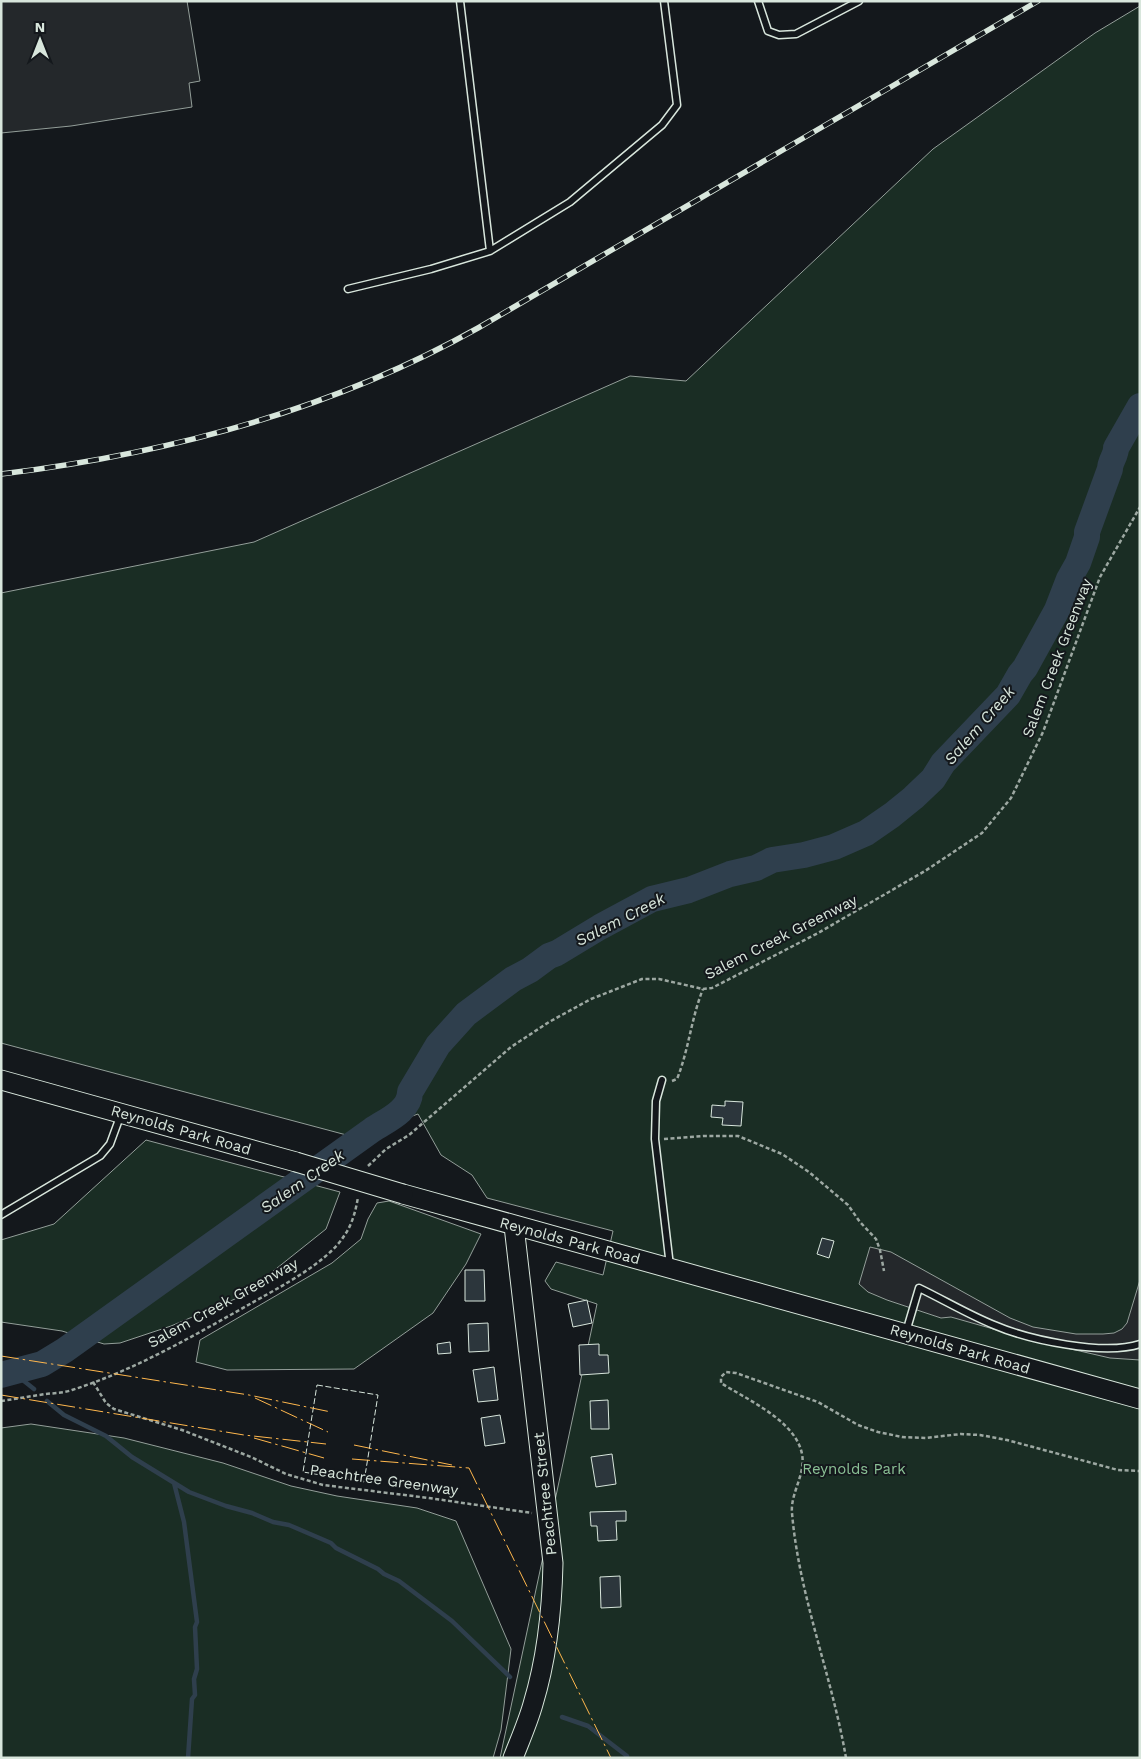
<svg xmlns="http://www.w3.org/2000/svg" width="1141" height="1759" viewBox="0 0 1141 1759" font-family="'Work Sans',sans-serif">
<rect width="100%" height="100%" fill="#14181c"/>
<!-- green -->
<path fill="#1a2d24" stroke="#939e99" d="M 1140,6 L 1140,1758 L 500,1758 L 597,1304 L 551,1289 L 545,1281 L 556,1262 L 603,1275 L 613,1231 L 487,1198 L 472,1175 L 441,1155 L 418,1114 L 354,1137 L 1,1043 L 1,593 L 254,542 L 630,376 L 686,381 L 933,149 L 1095,33 Z
M 146,1140 L 340,1192 L 326,1229 L 242,1296 L 171,1326 L 120,1343 L 104,1344 L 62,1331 L 1,1322 L 1,1240 L 54,1224 Z
M 389,1201 L 481,1234 L 466,1264 L 433,1313 L 354,1369 L 227,1370 L 196,1362 L 200,1340 L 332,1263 L 361,1239 L 368,1219 L 377,1203 Z
M 31,1424 L 124,1438 L 223,1463 L 291,1486 L 337,1496 L 417,1508 L 456,1521 L 511,1649 L 501,1730 L 493,1758 L 1,1758 L 1,1428 Z"/>
<!-- parking -->
<path fill="#24282b" stroke="#939e99" d="M 1,1 L 187,1 L 200,81 L 189,83 L 192,107 L 71,126 L 1,133 Z
M 870,1247 L 891,1252 L 1010,1318 L 1033,1327 L 1076,1334 L 1103,1334 L 1114,1333 L 1122,1329 L 1127,1323 L 1140,1280 L 1140,1360 L 1110,1358 L 1032,1340 L 951,1317 L 941,1318 L 887,1300 L 868,1292 L 859,1284 Z"/>
<g fill="none" stroke-linecap="round" stroke-linejoin="round">
<!-- stream -->
<path stroke="#2f3f4d" stroke-width="4.5" d="M 14,1373 L 34,1389
M 47,1401 L 64,1415 L 106,1436 L 132,1457 L 189,1492 L 226,1506 L 252,1513 L 273,1522 L 289,1525 L 331,1543 L 336,1548 L 378,1569 L 384,1574 L 399,1581 L 452,1621 L 510,1677
M 174,1483 L 184,1522 L 197,1622 L 195,1627 L 197,1669 L 194,1679 L 195,1695 L 192,1699 L 188,1758
M 562,1717 L 588,1726 L 627,1756 L 626,1758"/>
<!-- river -->
<path stroke="#2f3f4d" stroke-width="26" d="M 1,1375 L 42,1364 L 65,1350 L 372,1130 C 385,1121 410,1111 410,1092 L 438,1045 L 466,1014 L 513,979 L 530,970 L 549,956 L 557,953 L 600,927 L 652,899 L 689,890 L 730,874 L 756,868 L 772,860 L 804,855 L 834,847 L 866,833 L 892,815 L 913,798 L 933,779 L 943,763 L 1008,695 L 1020,674 L 1025,668 L 1057,610 L 1069,579 L 1078,563 L 1087,537 L 1087,532 L 1110,469 C 1110,461 1116,456 1116,448 L 1140,406"/>
</g>
<!-- building -->
<path fill="#2c363c" stroke="#d8e6dc" d="M 725,1101 L 743,1102 L 741,1126 L 722,1125 L 723,1118 L 711,1117 L 712,1105 L 725,1106 Z
M 822,1238 L 834,1241 L 829,1258 L 817,1254 Z
M 465,1270 L 484,1270 L 485,1301 L 465,1301 Z
M 587,1300 L 592,1323 L 573,1327 L 568,1304 Z
M 488,1323 L 489,1351 L 469,1352 L 468,1324 Z
M 450,1342 L 451,1353 L 438,1354 L 437,1344 Z
M 599,1344 L 599,1355 L 608,1355 L 609,1373 L 580,1375 L 579,1345 Z
M 494,1367 L 498,1400 L 478,1402 L 473,1370 Z
M 608,1400 L 609,1429 L 591,1429 L 590,1401 Z
M 500,1415 L 505,1443 L 485,1446 L 481,1418 Z
M 612,1454 L 616,1484 L 596,1487 L 591,1457 Z
M 626,1511 L 626,1521 L 616,1521 L 617,1540 L 598,1541 L 597,1526 L 591,1526 L 590,1512 Z
M 620,1576 L 621,1607 L 601,1608 L 600,1577 Z"/>
<g fill="none" stroke-linecap="round" stroke-linejoin="round">
<defs>
<path id="lane" d="M 460,1 L 490,251
M 758,1 L 768,31 L 779,35 L 796,34 L 859,1
M 348,289 L 431,269 L 490,251 L 570,202 L 662,125 L 677,105 L 664,1
M 662,1080 L 656,1101 L 655,1139 L 670,1266
M 1,1215 L 100,1156 L 110,1144 L 121,1114
M 906,1332 L 919,1288 C 944,1300 969,1315 994,1325 C 1029,1340 1104,1356 1140,1344"/>
<path id="secondary" d="M 1,1080 L 296,1162
M 403,1194 L 1140,1399
M 513,1758 C 520,1740 528,1722 533,1704 C 547,1658 552,1611 553,1563 L 514,1226"/>
</defs>
<!-- lane casing -->
<use href="#lane" stroke="#d8e6dc" stroke-width="9"/>
<!-- secondary casing -->
<use href="#secondary" stroke="#d8e6dc" stroke-width="21"/>
<!-- path -->
<path stroke="#9da8a2" stroke-width="2.5" stroke-dasharray="4 2.5" stroke-linecap="butt" d="M 672,1081 L 677,1079 C 689,1049 691,1019 703,989
M 664,1139 L 704,1136 L 738,1136 L 782,1154 L 809,1172 L 848,1205 L 860,1222 L 876,1239 L 880,1250 L 884,1271
M 368,1166 L 386,1149 L 409,1135 L 511,1047 L 549,1022 L 591,999 L 642,979 L 659,979 L 703,989 L 712,988 L 818,933 L 925,871 L 982,833 L 1011,798 L 1043,732 L 1100,577 L 1140,507
M 93,1382 L 106,1403 L 114,1409 L 182,1430 L 251,1457 L 286,1474 L 323,1485 L 429,1498 L 532,1513
M 1,1401 C 16,1399 31,1396 46,1394 C 55,1393 64,1393 72,1390 C 135,1370 193,1336 250,1304 C 278,1288 327,1263 344,1236 C 352,1225 356,1210 358,1197
M 846,1758 C 832,1676 799,1596 792,1513 C 790,1492 808,1472 801,1450 C 792,1419 746,1399 721,1383 L 721,1377 L 726,1372 L 736,1373 L 818,1402 L 858,1425 L 878,1432 L 902,1437 L 926,1438 L 961,1434 L 980,1435 L 1007,1440 L 1118,1470 L 1140,1471"/>
<!-- lane -->
<use href="#lane" stroke="#14181c" stroke-width="6"/>
<!-- secondary -->
<use href="#secondary" stroke="#14181c" stroke-width="19"/>
<defs>
<path id="rail" d="M 1,474 C 166,454 332,410 478,328 L 1038,1"/>
</defs>
<!-- rail casing -->
<use href="#rail" stroke="#d8e6dc" stroke-width="5.5"/>
<!-- rail -->
<use href="#rail" stroke="#14181c" stroke-width="4" stroke-dasharray="11" stroke-linecap="butt"/>
<defs>
<path id="secondary-bridge" d="M 296,1162 L 403,1194"/>
</defs>
<!-- secondary-bridge casing -->
<use href="#secondary-bridge" stroke="#d8e6dc" stroke-width="21" stroke-linecap="butt"/>
<!-- secondary-bridge -->
<use href="#secondary-bridge" stroke="#14181c" stroke-width="19"/>
<!-- fence -->
<path stroke="#d8e6dc" stroke-width="1" stroke-dasharray="6 2.5" stroke-linecap="butt" d="M 317,1385 L 378,1395 L 364,1482 L 303,1472 Z"/>
<!-- power -->
<path stroke="#ffb74d" stroke-width="1" stroke-dasharray="18 4 2.5 4" stroke-linecap="butt" d="M 1,1356 L 249,1395 L 331,1412
M 1,1395 L 244,1435 L 326,1444
M 255,1398 L 328,1432
M 254,1438 L 324,1458
M 354,1445 L 452,1465
M 352,1459 L 469,1468
M 469,1468 L 611,1758"/>
</g>
<g text-anchor="middle" stroke-width="4" stroke-linejoin="round" paint-order="stroke">
<!-- street labels -->
<g font-size="15" fill="#d8e6dc" stroke="#14181c">
<text transform="translate(1057 658) rotate(-69)" y="5">Salem Creek Greenway</text>
<text transform="translate(781 937) rotate(-27)" y="5">Salem Creek Greenway</text>
<text transform="translate(181 1130) rotate(16)" y="5">Reynolds Park Road</text>
<text transform="translate(570 1241) rotate(15)" y="5">Reynolds Park Road</text>
<text transform="translate(223 1303) rotate(-29)" y="5">Salem Creek Greenway</text>
<text transform="translate(960 1349) rotate(16)" y="5">Reynolds Park Road</text>
<text transform="translate(384 1480) rotate(8)" y="5">Peachtree Greenway</text>
<text transform="translate(545 1494) rotate(-96)" y="5">Peachtree Street</text>
</g>
<!-- park labels -->
<g font-size="15" fill="#8ac095" stroke="#14181c">
<text x="854" y="1474">Reynolds Park</text>
</g>
<!-- water labels -->
<g font-size="16" font-style="italic" fill="#d8e6dc" stroke="#14181c">
<text transform="translate(979 725) rotate(-49)" y="6">Salem Creek</text>
<text transform="translate(620 919) rotate(-27)" y="6">Salem Creek</text>
<text transform="translate(302 1181) rotate(-35)" y="6">Salem Creek</text>
</g>
</g>
<!-- border -->
<rect width="1141" height="1759" fill="none" stroke="#d8e6dc" stroke-width="5"/>
<!-- north arrow -->
<g transform="translate(40 40)" stroke="#14181c" stroke-width="4" paint-order="stroke">
<path d="M0-4L9 19L0 12L-9 19Z" fill="#d8e6dc"/>
<text y="-8" font-size="14" font-weight="bold" text-anchor="middle" fill="#d8e6dc">N</text>
</g>
</svg>
